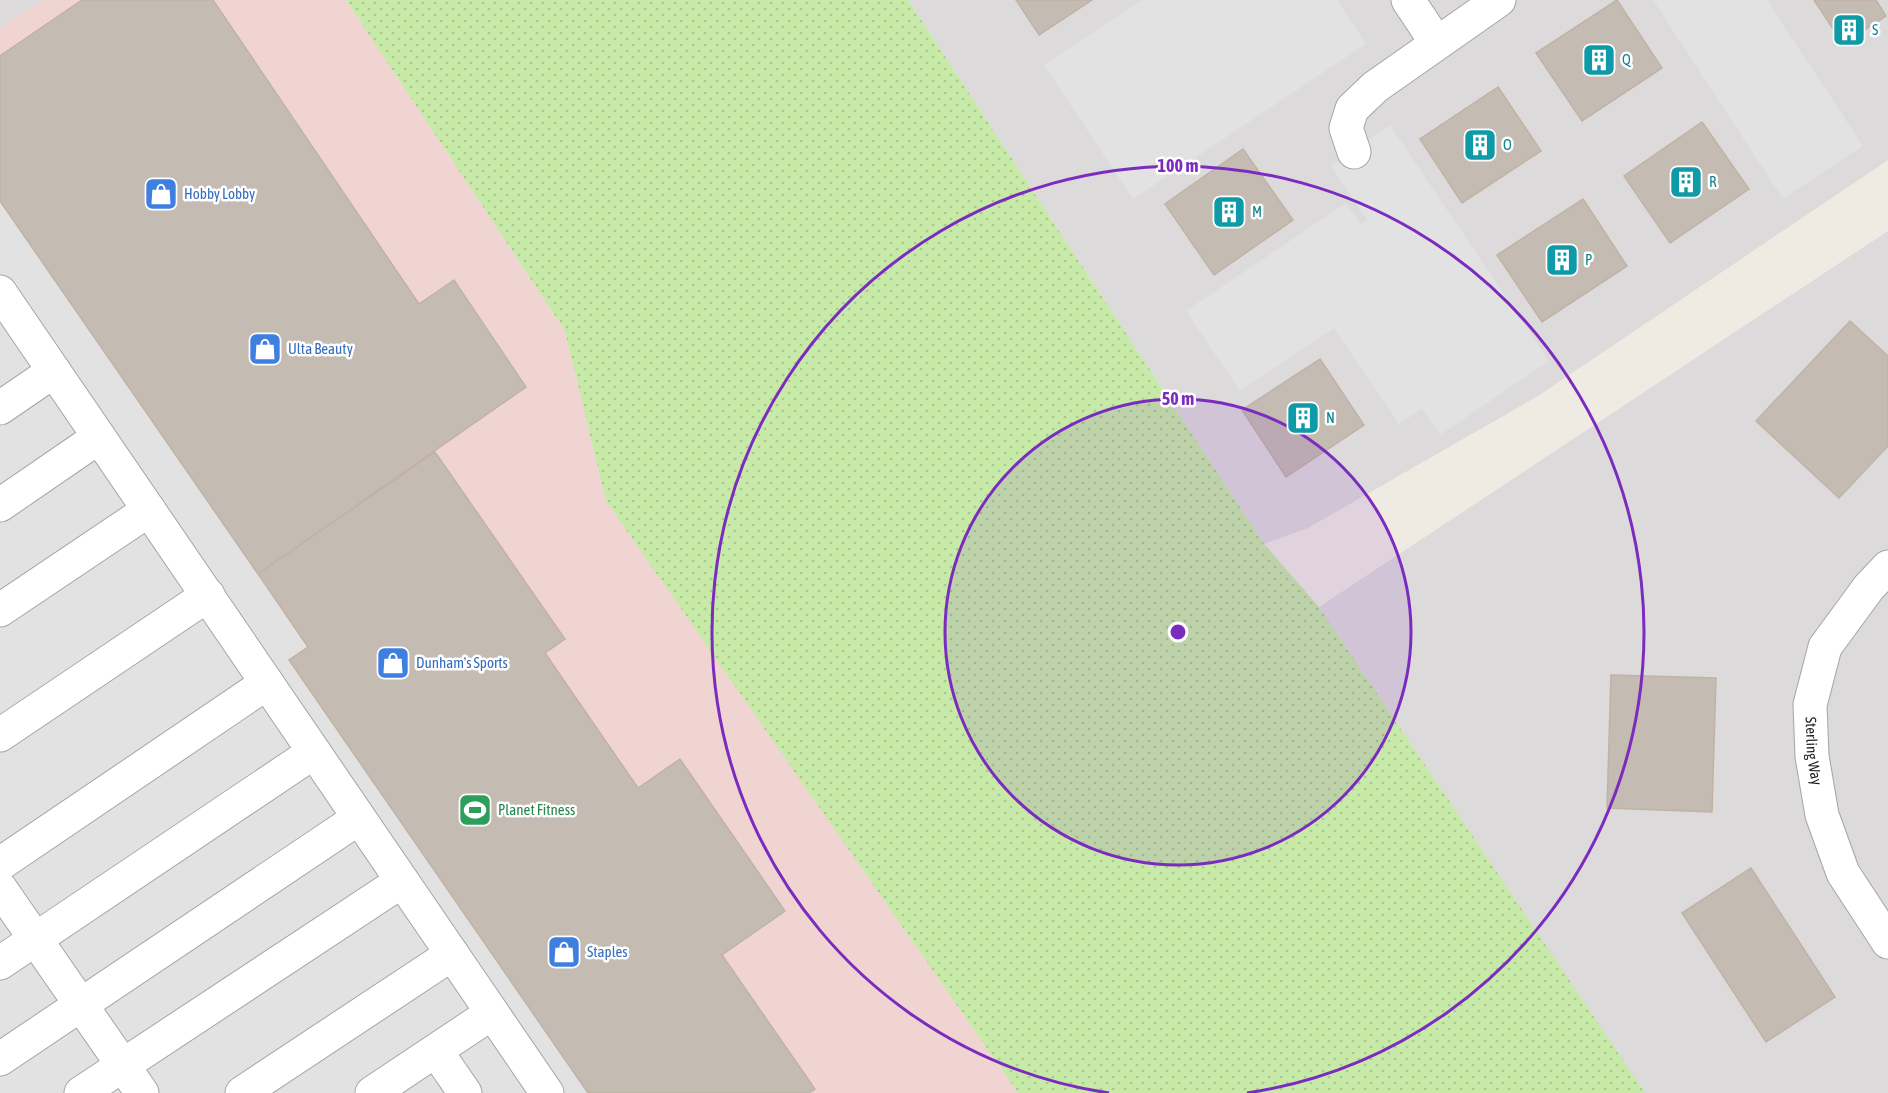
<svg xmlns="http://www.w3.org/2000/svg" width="1888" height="1093" viewBox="0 0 1888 1093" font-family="'Asap Condensed',sans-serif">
<defs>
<pattern id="grass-dots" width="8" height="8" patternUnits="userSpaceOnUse" patternTransform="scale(1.5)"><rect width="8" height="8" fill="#c8eaa8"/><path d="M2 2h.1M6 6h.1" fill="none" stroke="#abc890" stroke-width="1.8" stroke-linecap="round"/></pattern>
</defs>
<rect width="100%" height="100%" fill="#efebe3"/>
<!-- residential -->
<path fill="#dcdada" d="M 0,0 L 42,0 L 0,28 Z
M 908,0 L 1888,0 L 1888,160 L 1538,396 L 1308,528 L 1264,544 Z
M 1888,231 L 1888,1093 L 1644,1093 L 1319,607 Z"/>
<!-- commercial -->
<path fill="#f0d4d2" d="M 42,0 L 346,0 L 565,331 L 607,501 L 1018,1093 L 0,1093 L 0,28 Z"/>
<!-- grass -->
<path fill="url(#grass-dots)" d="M 346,0 L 908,0 L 1264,544 L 1319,607 L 1645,1093 L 1018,1093 L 606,501 L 565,331 Z"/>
<!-- parking -->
<path fill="#e2e2e2" d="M 1142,0 L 1337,0 L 1366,44 L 1133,199 L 1044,65 Z
M 1653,0 L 1767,0 L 1863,146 L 1783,199 Z
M 1390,125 L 1549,361 L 1440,435 L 1422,409 L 1399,424 L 1334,328 L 1240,391 L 1186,311 L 1346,203 L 1361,224 L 1367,220 L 1331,166 Z
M 0,201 L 308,647 L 289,660 L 588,1093 L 0,1093 Z"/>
<!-- building -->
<path fill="#c4bbb3" stroke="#c1b2a5" stroke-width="1.5" d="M 82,0 L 213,0 L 419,304 L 454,280 L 526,387 L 258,574 L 0,201 L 0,56 Z
M 1016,0 L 1092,0 L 1039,35 Z
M 1617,0 L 1662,68 L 1582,121 L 1536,53 Z
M 1814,0 L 1876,0 L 1886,16 L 1843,44 Z
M 1498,87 L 1541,151 L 1462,203 L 1420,139 Z
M 1702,122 L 1749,189 L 1670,243 L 1624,176 Z
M 1243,149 L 1293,220 L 1214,275 L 1165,204 Z
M 1583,199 L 1627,266 L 1542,322 L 1497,255 Z
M 1850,321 L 1888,356 L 1888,446 L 1839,498 L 1756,421 Z
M 1320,359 L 1364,425 L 1286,477 L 1242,410 Z
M 435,452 L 565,639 L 545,653 L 638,788 L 680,759 L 785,911 L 722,955 L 815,1089 L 809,1093 L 588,1093 L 289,660 L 308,647 L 258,574 Z
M 1611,675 L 1716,678 L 1712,812 L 1607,808 Z
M 1751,868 L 1835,997 L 1766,1042 L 1682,913 Z"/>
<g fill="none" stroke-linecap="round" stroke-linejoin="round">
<defs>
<g id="minor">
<path d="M 1408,0 L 1436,42"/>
<path d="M 1354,152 L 1346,128 L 1352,109 L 1375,87 L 1499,0"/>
<path d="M 0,292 L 547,1093"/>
<path d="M 0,408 L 54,371"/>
<path d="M 0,505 L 99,437"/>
<path id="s1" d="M 1888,567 L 1869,587 L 1825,647 L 1810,705 L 1812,756 L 1822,815 L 1843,873 L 1888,942"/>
<path d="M 0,610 L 149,510"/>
<path d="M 0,735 L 208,595"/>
<path d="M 0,864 L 267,683"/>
<path d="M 0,888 L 142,1093"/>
<path d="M 0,963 L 314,752"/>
<path d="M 436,1051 L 465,1093"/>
<path d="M 0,1059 L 359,818"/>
<path d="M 81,1093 L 402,881"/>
<path d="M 242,1093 L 452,954"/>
<path d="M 372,1093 L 492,1013"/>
</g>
</defs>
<!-- minor casing -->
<use href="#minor" stroke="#a5a5a5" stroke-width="35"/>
<!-- minor -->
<use href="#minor" stroke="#fff" stroke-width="33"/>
</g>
<!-- distance rings -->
<circle cx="1178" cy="632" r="233" fill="#7b2cbf" fill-opacity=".12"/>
<g fill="none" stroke="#7b2cbf" stroke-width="3">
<circle cx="1178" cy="632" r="233"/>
<path d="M1109 1093A466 466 0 1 1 1247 1093"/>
</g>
<!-- icons -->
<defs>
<symbol id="building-square" viewBox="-11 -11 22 22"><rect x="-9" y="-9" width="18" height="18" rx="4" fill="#0f9aa8" stroke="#fff"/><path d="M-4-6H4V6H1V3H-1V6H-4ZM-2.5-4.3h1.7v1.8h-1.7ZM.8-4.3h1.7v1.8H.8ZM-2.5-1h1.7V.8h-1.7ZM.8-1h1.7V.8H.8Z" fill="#fff"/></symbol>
<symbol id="shop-square" viewBox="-11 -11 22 22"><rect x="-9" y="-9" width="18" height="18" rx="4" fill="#3f7fe0" stroke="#fff"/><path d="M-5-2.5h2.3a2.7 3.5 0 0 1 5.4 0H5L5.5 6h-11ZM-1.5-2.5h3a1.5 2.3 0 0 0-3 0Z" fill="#fff"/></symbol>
<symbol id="stadium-square" viewBox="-11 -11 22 22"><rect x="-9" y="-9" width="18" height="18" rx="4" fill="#2e9e5b" stroke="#fff"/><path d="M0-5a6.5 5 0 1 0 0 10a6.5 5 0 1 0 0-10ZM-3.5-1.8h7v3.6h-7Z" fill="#fff"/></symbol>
</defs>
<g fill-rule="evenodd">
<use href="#building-square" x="1830" y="11" width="38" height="38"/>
<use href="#building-square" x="1580" y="41" width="38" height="38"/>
<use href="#building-square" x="1461" y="126" width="38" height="38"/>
<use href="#building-square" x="1667" y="163" width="38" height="38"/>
<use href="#shop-square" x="142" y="175" width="38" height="38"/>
<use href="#building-square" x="1210" y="193" width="38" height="38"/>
<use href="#building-square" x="1543" y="241" width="38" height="38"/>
<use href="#shop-square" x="246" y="330" width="38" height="38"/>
<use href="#building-square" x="1284" y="399" width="38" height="38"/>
<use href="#shop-square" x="374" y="644" width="38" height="38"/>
<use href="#stadium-square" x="456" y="791" width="38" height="38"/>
<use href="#shop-square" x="545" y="933" width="38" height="38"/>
</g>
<g text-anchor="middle" stroke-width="5" stroke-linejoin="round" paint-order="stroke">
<!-- culture labels -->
<g font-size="15" fill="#0d838f" stroke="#fff" text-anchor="start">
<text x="1872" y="35">S</text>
<text x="1622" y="65">Q</text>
<text x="1503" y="150">O</text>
<text x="1709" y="187">R</text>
<text x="1252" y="217">M</text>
<text x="1585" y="265">P</text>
<text x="1326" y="423">N</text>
</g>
<!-- shop labels -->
<g font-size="15" fill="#366cbe" stroke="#fff" text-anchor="start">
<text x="184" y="199">Hobby Lobby</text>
<text x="288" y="354">Ulta Beauty</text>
<text x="416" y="668">Dunham's Sports</text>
<text x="587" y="957">Staples</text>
</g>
<!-- street labels -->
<g font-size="15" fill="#1e1e1e" stroke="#fff">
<text dy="5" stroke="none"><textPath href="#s1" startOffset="208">Sterling Way</textPath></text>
</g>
<!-- leisure labels -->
<g font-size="15" fill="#27864d" stroke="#fff" text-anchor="start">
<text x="498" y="815">Planet Fitness</text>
</g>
</g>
<circle cx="1178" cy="632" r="9" fill="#7b2cbf" stroke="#fff" stroke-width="3"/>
<g font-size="18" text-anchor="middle" font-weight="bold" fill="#7b2cbf" stroke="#fff" stroke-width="5" stroke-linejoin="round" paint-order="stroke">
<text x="1178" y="172">100 m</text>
<text x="1178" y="405">50 m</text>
</g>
</svg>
